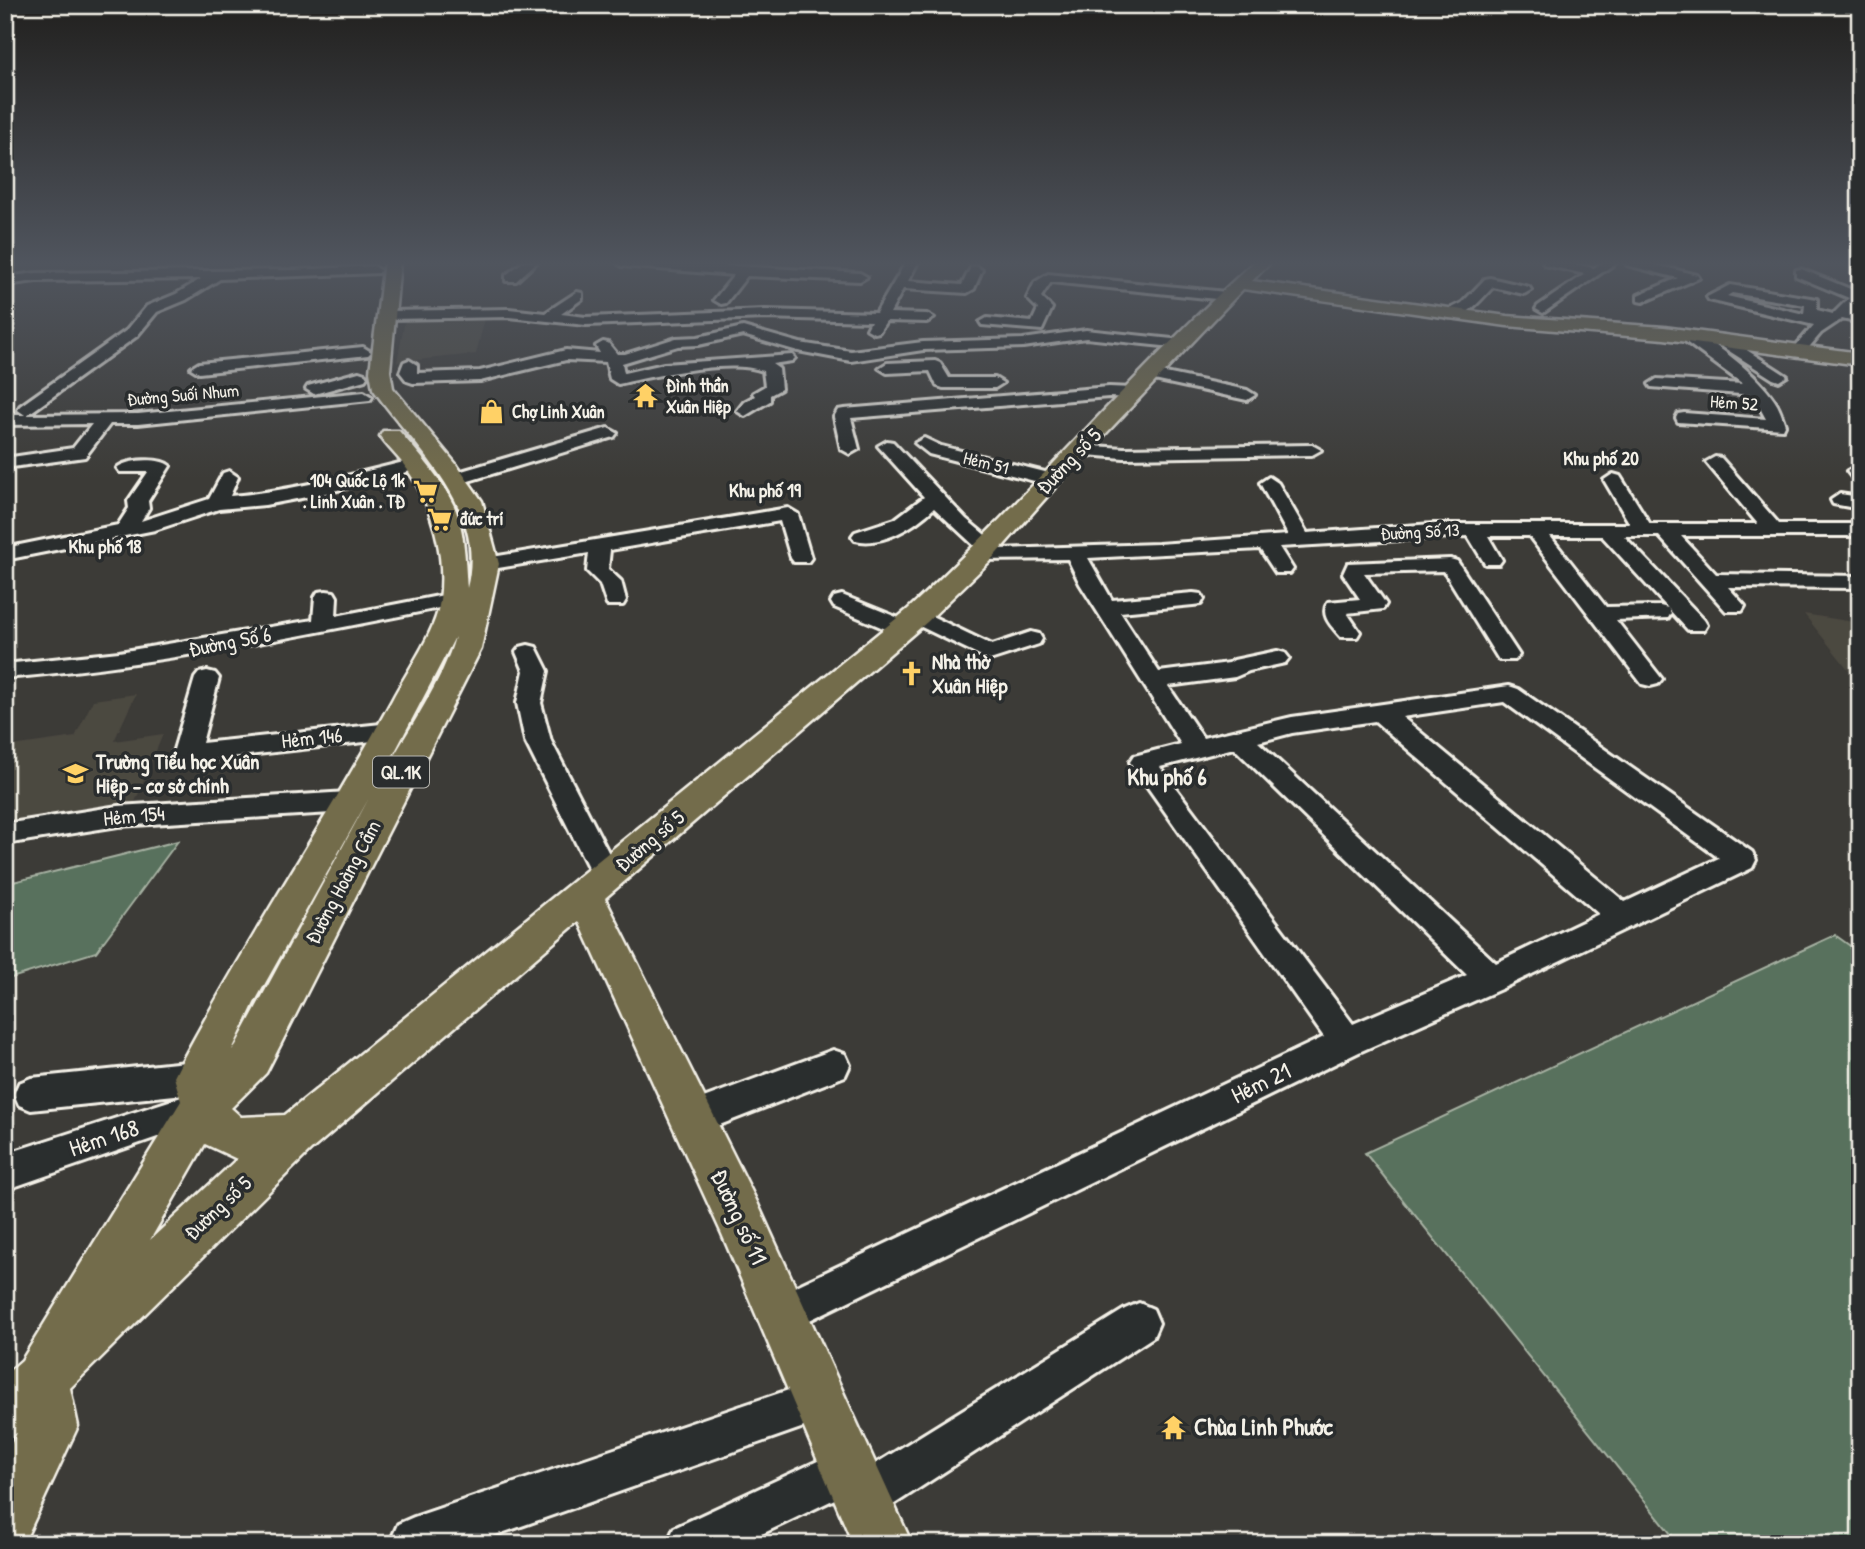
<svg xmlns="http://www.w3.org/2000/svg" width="1865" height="1549" viewBox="0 0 1865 1549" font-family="'Patrick Hand',sans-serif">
<rect width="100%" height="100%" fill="#3c3b37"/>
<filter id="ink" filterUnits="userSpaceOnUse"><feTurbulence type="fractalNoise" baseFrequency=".0143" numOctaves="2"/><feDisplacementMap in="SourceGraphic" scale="14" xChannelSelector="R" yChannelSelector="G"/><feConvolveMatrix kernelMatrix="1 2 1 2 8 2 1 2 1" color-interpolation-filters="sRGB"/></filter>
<g filter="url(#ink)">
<!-- built -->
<path fill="#4b4841" d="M 486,314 L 476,354 L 397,362 L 405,320 Z
M 1804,614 L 1860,623 L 1860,684 Z
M 136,694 L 114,741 L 163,734 L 135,802 L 5,823 L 5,747 L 75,737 L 93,700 Z"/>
<!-- green -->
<path fill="#59715d" stroke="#a6b1a2" stroke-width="2" d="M 178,841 L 96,952 L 5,980 L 5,884 Z
M 1835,935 L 1860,953 L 1860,1544 L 1679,1544 L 1365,1153 Z"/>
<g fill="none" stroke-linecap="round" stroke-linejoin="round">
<defs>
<path id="minor" d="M 523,262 L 537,262 L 516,281 L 506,281 L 506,275 Z
M 616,262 L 669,262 L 860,273 L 867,277 L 860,281 L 747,276 L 726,303 L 721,304 L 714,300 L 734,275 L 622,266 Z
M 906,262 L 918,262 L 908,281 L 962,285 L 971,267 L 976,266 L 982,270 L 974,289 L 967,293 L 903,289 L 890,313 L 927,314 L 934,318 L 927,322 L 886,321 L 879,332 L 874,333 L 867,329 L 871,321 L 765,318 L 586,325 L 509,317 L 387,319 L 380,315 L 387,311 L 509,309 L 545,313 L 577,292 L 582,293 L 582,299 L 561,314 L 586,317 L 765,310 L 876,313 Z
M 1543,262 L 1566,262 L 1594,268 L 1603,262 L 1617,262 L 1543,313 L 1536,309 L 1538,306 L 1585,274 L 1545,265 Z
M 1625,262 L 1645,262 L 1697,275 L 1699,278 L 1643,302 L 1638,301 L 1638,295 L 1678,278 L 1627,265 Z
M 374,266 L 380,270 L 379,273 L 220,279 L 186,300 L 157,312 L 137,336 L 27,415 L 138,414 L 364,392 L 372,397 L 370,400 L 138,424 L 110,424 L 85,457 L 5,468 L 5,458 L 73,448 L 92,424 L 5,425 L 5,415 L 25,415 L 18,410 L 20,406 L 127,330 L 147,306 L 176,294 L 201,279 L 36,281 L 5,285 L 5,277 L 36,273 L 292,270 Z
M 1801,269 L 1860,293 L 1860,303 L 1851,312 L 1860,315 L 1860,323 L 1842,319 L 1821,333 L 1805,352 L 1795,352 L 1793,349 L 1814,325 L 1709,300 L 1707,297 L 1730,285 L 1817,299 L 1817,310 L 1833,314 L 1849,298 L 1796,276 L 1796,270 ZM 1732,293 L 1805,305 L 1804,314 L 1727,296 Z
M 1048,274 L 1226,292 L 1233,296 L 1226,300 L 1051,282 L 1041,297 L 1052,308 L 1042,330 L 982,325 L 980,322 L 987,318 L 1032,322 L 1038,309 L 1027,298 L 1035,282 Z
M 1490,278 L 1529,287 L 1531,290 L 1524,294 L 1493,287 C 1481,299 1466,321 1446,317 L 1446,311 L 1462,303 L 1485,279 Z
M 743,327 L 800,343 L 851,351 L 923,342 L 1023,339 L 1086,330 L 1182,340 L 1189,344 L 1182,348 L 1086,338 L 1023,347 L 923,350 L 851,361 L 798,351 L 743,335 L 698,345 L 678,346 L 622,363 L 624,373 L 664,364 L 792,355 L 795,358 L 792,361 L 772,364 L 779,369 L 781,389 L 770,395 L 770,401 L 745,416 L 737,411 L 744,402 L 755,396 L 753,393 L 765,386 L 763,371 C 730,358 654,376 618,384 L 610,379 L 606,362 L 566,360 L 480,381 L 413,383 L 407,381 L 400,372 L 404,362 L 409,360 L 417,365 L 417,373 L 480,371 L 566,350 L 600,353 L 596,346 L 603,342 L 608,343 L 617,354 L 625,354 L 676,338 L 698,337 Z
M 1687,332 C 1713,338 1759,377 1774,400 C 1779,407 1782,416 1785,425 L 1783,429 L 1678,422 L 1676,418 L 1678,414 L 1684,413 L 1766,419 L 1753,395 L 1651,387 L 1649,384 L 1657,379 L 1743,384 L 1682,339 L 1680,336 L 1682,333 Z
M 1720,335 L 1725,336 L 1787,376 L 1779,381 L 1773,379 L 1715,342 L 1713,339 Z
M 363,347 L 371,352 L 368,355 L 199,373 L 191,368 L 199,363 Z
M 935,361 L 940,363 L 949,378 L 995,378 L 1003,383 L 995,388 L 943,388 L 937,386 L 930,371 L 887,373 L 879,368 L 887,363 Z
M 1151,370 L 1247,390 L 1255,395 L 1247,400 L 1145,378 L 1143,375 Z
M 359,372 L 365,374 L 367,377 L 365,380 L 314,394 L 306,389 L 308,386 Z
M 1109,387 L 1133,388 L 1141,393 L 1133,398 L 1109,397 L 851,418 L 859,449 L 850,454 L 841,449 L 834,417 L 838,410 L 844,409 Z
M 608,428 L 617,433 L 614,437 L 462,483 L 448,483 L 446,479 L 448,475 Z
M 924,438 L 941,446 L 1057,475 L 1059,479 L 1050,485 L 929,454 L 915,443 Z
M 887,441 L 893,442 L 966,519 L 996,544 L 998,549 L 1158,544 L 1288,535 L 1260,483 L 1269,477 L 1278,483 L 1307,533 L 1433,524 L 1630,524 L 1604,480 L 1613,474 L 1620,476 L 1650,524 L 1758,524 L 1706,462 L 1715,457 L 1721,458 L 1779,524 L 1860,524 L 1860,536 L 1681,536 L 1716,574 L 1860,576 L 1860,588 L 1728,587 L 1745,606 L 1742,611 L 1726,611 L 1659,536 L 1624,536 L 1704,620 L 1707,625 L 1704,630 L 1688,630 L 1602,536 L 1550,536 L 1606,607 L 1660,606 L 1668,608 L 1671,613 L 1668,618 L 1616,620 L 1662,679 L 1658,684 L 1650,686 L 1642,684 L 1529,536 L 1488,536 L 1502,560 L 1499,564 L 1485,564 L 1468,536 L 1279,547 L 1293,569 L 1290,573 L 1276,573 L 1260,549 L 1088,558 L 1112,600 L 1193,593 L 1201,594 L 1204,599 L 1201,604 L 1193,605 L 1120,612 L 1159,672 L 1229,663 L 1234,660 L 1277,651 L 1285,653 L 1289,658 L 1285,663 L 1249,671 L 1235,677 L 1168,686 L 1203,738 L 1292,717 L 1509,686 L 1518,689 L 1752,852 L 1756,860 L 1752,868 L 1503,988 L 1359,1052 L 783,1333 L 769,1327 L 763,1313 L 769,1299 L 1324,1037 L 1130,762 L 1134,756 L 1181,744 L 1080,584 L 1068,559 L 974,560 L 971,556 L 979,550 L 934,508 C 915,526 883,547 855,540 L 852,536 L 855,532 L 895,519 L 924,497 L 878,446 ZM 1504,702 L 1719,858 L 1625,902 L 1402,717 ZM 1375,721 L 1599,914 L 1496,963 L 1258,742 L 1292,733 ZM 1234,748 L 1467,975 L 1353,1024 L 1160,767 Z
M 1079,445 L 1124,448 L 1312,445 L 1321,450 L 1312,455 L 1124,458 L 1073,454 L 1070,450 Z
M 416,459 L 425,464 L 422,468 L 322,494 L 265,505 L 219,509 L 155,530 L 5,560 L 5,548 L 118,525 L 129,508 L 128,501 L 148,472 L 120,472 L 117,468 C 126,459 161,457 170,466 L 148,501 L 149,508 L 141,521 L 209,499 L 223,473 L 229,471 L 238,477 L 230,496 C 293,491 354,474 416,459 Z
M 1856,466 L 1860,466 L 1860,481 L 1854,480 L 1847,471 Z
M 1840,494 L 1860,497 L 1860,509 L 1833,504 L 1831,500 Z
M 788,508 L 798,514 L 811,558 L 808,562 L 794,562 L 791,558 L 780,521 L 610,550 L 608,569 L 621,581 L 626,600 L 623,605 L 607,605 L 600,584 L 587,571 L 589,553 L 486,570 L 479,568 L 476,564 L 479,560 L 486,558 Z
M 1450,559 L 1457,561 L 1519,655 L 1515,660 L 1499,660 L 1444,571 L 1364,573 L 1386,604 L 1383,609 L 1347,613 L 1360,632 L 1357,637 L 1341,637 C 1333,627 1319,616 1328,602 L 1360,599 L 1343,574 L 1348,563 Z
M 326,591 L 334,592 L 337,597 L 336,616 L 454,593 L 462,594 L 465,599 L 462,604 L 454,605 C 305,635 157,665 5,678 L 5,664 L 119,652 L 313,620 L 315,597 L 318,592 Z
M 842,595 L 911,623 L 914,628 L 911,633 L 895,633 L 834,607 L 831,602 L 834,597 Z
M 917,609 L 992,645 L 1031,632 L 1039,634 L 1042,639 L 1039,644 L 990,660 L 909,621 L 906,616 L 909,611 Z
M 528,645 L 536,647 L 548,671 L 541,703 L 551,741 L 621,877 L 617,885 L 607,888 L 597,885 L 525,741 L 517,703 L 524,671 L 516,652 L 520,647 Z
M 207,671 L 215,673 L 219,678 L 202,743 L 391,723 L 400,725 L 404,731 L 400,737 L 391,739 L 186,762 L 177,759 L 173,753 L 195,678 L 199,673 Z
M 348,792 L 358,795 L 361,802 L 358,809 L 348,812 L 118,826 L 5,844 L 5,824 L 118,806 Z
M 833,1050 L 845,1054 L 850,1065 L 845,1076 L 694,1135 L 682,1130 L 676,1118 L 682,1106 Z
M 196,1061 L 208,1066 L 213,1077 L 208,1088 L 203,1090 L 215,1095 L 221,1106 L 215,1117 L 5,1190 L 5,1154 L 194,1093 L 31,1110 L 19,1105 L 14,1094 L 19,1083 L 31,1078 Z
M 1139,1303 L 1153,1309 L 1159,1323 L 1153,1337 L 879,1514 L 863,1521 L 847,1514 L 841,1496 L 741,1544 L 667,1544 L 674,1528 L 850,1446 L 866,1452 L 872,1466 L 1125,1309 Z
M 821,1379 L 836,1385 L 842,1400 L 836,1415 L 821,1421 L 470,1544 L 392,1544 L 391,1540 L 398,1524 L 414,1517 Z"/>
<path id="major" d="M 384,262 L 400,262 L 390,371 L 393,388 L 456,464 L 482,501 L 499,564 L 481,649 L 266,1073 L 231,1108 L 241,1117 L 285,1115 L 907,610 C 1028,499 1132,372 1254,262 L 1271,262 L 1252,281 L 1507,316 L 1664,327 L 1860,353 L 1860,365 L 1664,339 L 1507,326 L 1243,289 L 1058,484 L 990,561 L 927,622 L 605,898 L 756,1200 L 912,1544 L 853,1544 L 722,1234 L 579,921 L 311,1150 L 70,1388 L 78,1426 L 26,1538 L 5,1544 L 5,1456 L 17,1433 L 5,1438 L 5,1375 L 22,1360 L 181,1101 L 174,1077 L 181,1063 C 247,939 325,823 392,700 C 407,671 436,632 440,600 C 446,555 432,505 407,469 C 399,457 388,448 380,436 L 383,431 L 399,431 C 419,454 441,478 454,506 C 465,531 465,562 467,588 C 488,506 415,449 373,389 L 370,371 ZM 455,637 C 443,682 403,738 380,780 ZM 369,798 L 236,1045 L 232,1050 L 254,1003 ZM 205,1144 L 237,1159 L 150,1240 Z"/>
</defs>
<!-- minor casing -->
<use href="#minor" stroke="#f4f1e8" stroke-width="6"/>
<!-- major casing -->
<use href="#major" stroke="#f4f1e8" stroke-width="5"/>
<!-- minor -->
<use href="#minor" fill="#2a2d2e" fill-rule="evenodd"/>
<!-- major -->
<use href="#major" fill="#736c4b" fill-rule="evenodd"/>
</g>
</g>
<!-- sky -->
<linearGradient id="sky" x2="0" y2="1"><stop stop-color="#21201e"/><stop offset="0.55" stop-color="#50555e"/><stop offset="1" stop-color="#50555e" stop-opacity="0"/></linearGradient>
<rect width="1865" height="479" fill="url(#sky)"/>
<!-- icons -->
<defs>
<symbol id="temple-bare" viewBox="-9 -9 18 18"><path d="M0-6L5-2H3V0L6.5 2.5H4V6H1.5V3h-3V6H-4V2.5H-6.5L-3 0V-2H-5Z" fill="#ffd166" stroke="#2a2d2e" stroke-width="2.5" paint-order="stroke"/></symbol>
<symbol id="shop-bare" viewBox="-9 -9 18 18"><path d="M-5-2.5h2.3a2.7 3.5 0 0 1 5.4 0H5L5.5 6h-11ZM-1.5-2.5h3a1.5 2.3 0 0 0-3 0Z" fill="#ffd166" stroke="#2a2d2e" stroke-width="2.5" paint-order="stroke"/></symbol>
<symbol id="supermarket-bare" viewBox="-9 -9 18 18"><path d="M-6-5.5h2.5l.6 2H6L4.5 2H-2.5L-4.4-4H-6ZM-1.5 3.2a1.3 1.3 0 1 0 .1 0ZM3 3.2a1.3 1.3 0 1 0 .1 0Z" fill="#ffd166" stroke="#2a2d2e" stroke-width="2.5" paint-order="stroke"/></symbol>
<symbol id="church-bare" viewBox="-9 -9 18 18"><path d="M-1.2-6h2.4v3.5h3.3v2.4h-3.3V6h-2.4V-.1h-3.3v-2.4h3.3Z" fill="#ffd166" stroke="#2a2d2e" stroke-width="2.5" paint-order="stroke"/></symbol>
<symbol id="school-bare" viewBox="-9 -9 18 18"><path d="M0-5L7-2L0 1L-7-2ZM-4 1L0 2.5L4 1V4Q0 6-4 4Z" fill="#ffd166" stroke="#2a2d2e" stroke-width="2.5" paint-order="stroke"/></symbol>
</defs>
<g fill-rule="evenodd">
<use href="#temple-bare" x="628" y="378" width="35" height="35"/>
<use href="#shop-bare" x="474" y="394" width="35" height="35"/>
<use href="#supermarket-bare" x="408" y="474" width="35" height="35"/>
<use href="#supermarket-bare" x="422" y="502" width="35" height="35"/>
<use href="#church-bare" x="894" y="656" width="35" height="35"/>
<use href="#school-bare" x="58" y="756" width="35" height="35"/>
<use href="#temple-bare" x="1156" y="1410" width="35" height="35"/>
</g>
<g text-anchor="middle" stroke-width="7" stroke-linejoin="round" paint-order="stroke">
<!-- far-poi labels -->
<g font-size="18" font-weight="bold" fill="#f4f1e8" stroke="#2a2d2e" text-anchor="start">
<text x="666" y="392">Đình thần<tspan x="666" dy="21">Xuân Hiệp</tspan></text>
<text x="512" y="418">Chợ Linh Xuân</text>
<text x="405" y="487" text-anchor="end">104 Quốc Lộ 1k<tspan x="405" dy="21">. Linh Xuân . TĐ</tspan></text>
<text x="460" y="525">đức trí</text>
</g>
<!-- far-street labels -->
<g font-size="18" fill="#f4f1e8" stroke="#2a2d2e">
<text transform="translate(183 395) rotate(-5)" y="6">Đường Suối Nhum</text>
<text transform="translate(1734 403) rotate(4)" y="6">Hẻm 52</text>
<text transform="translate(986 463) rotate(14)" y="6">Hẻm 51</text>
<text transform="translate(1420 532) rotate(-3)" y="6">Đường Số 13</text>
</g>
<!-- far-neighbourhood labels -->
<g font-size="19" font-weight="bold" fill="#f4f1e8" stroke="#2a2d2e">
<text x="1601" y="465">Khu phố 20</text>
<text x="765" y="497">Khu phố 19</text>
<text x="105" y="553">Khu phố 18</text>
</g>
<!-- shield labels -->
<rect fill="#2a2d2e" stroke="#b7b6b0" stroke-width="2" x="373" y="756.5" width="56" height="31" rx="5"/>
<g font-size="19" font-weight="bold" fill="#f4f1e8">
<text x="401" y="779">QL.1K</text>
</g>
<!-- street labels -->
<g font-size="21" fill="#f4f1e8" stroke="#2a2d2e">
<text transform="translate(1069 461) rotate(-46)" y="7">Đường số 5</text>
<text transform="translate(230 642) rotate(-11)" y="7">Đường Số 6</text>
<text transform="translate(312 738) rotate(-6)" y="7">Hẻm 146</text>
<text transform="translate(134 816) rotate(-5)" y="7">Hẻm 154</text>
<text transform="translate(650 841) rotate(-40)" y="7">Đường số 5</text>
<text transform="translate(343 882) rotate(-62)" y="7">Đường Hoàng Cầm</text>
<text transform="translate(218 1208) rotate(-43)" y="7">Đường số 5</text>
</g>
<!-- poi labels -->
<g font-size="21" font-weight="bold" fill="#f4f1e8" stroke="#2a2d2e" text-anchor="start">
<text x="932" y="669">Nhà thờ<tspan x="932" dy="24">Xuân Hiệp</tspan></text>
<text x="96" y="769">Trường Tiểu học Xuân<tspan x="96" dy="24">Hiệp - cơ sở chính</tspan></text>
</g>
<!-- neighbourhood labels -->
<g font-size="23" font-weight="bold" fill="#f4f1e8" stroke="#2a2d2e">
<text x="1167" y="785">Khu phố 6</text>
</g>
<!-- near-street labels -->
<g font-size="24" fill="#f4f1e8" stroke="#2a2d2e">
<text transform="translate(1261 1083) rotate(-26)" y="8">Hẻm 21</text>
<text transform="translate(104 1138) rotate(-18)" y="8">Hẻm 168</text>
<text transform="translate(739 1217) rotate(65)" y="8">Đường số 11</text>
</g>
<!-- near-poi labels -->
<g font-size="24" font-weight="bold" fill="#f4f1e8" stroke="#2a2d2e" text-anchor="start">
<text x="1194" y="1435">Chùa Linh Phước</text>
</g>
</g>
<!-- margin -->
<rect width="1865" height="1549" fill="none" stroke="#2a2d2e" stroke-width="28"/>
<rect x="14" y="14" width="1837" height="1521" fill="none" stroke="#f4f1e8" stroke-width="2.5" filter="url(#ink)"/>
</svg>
